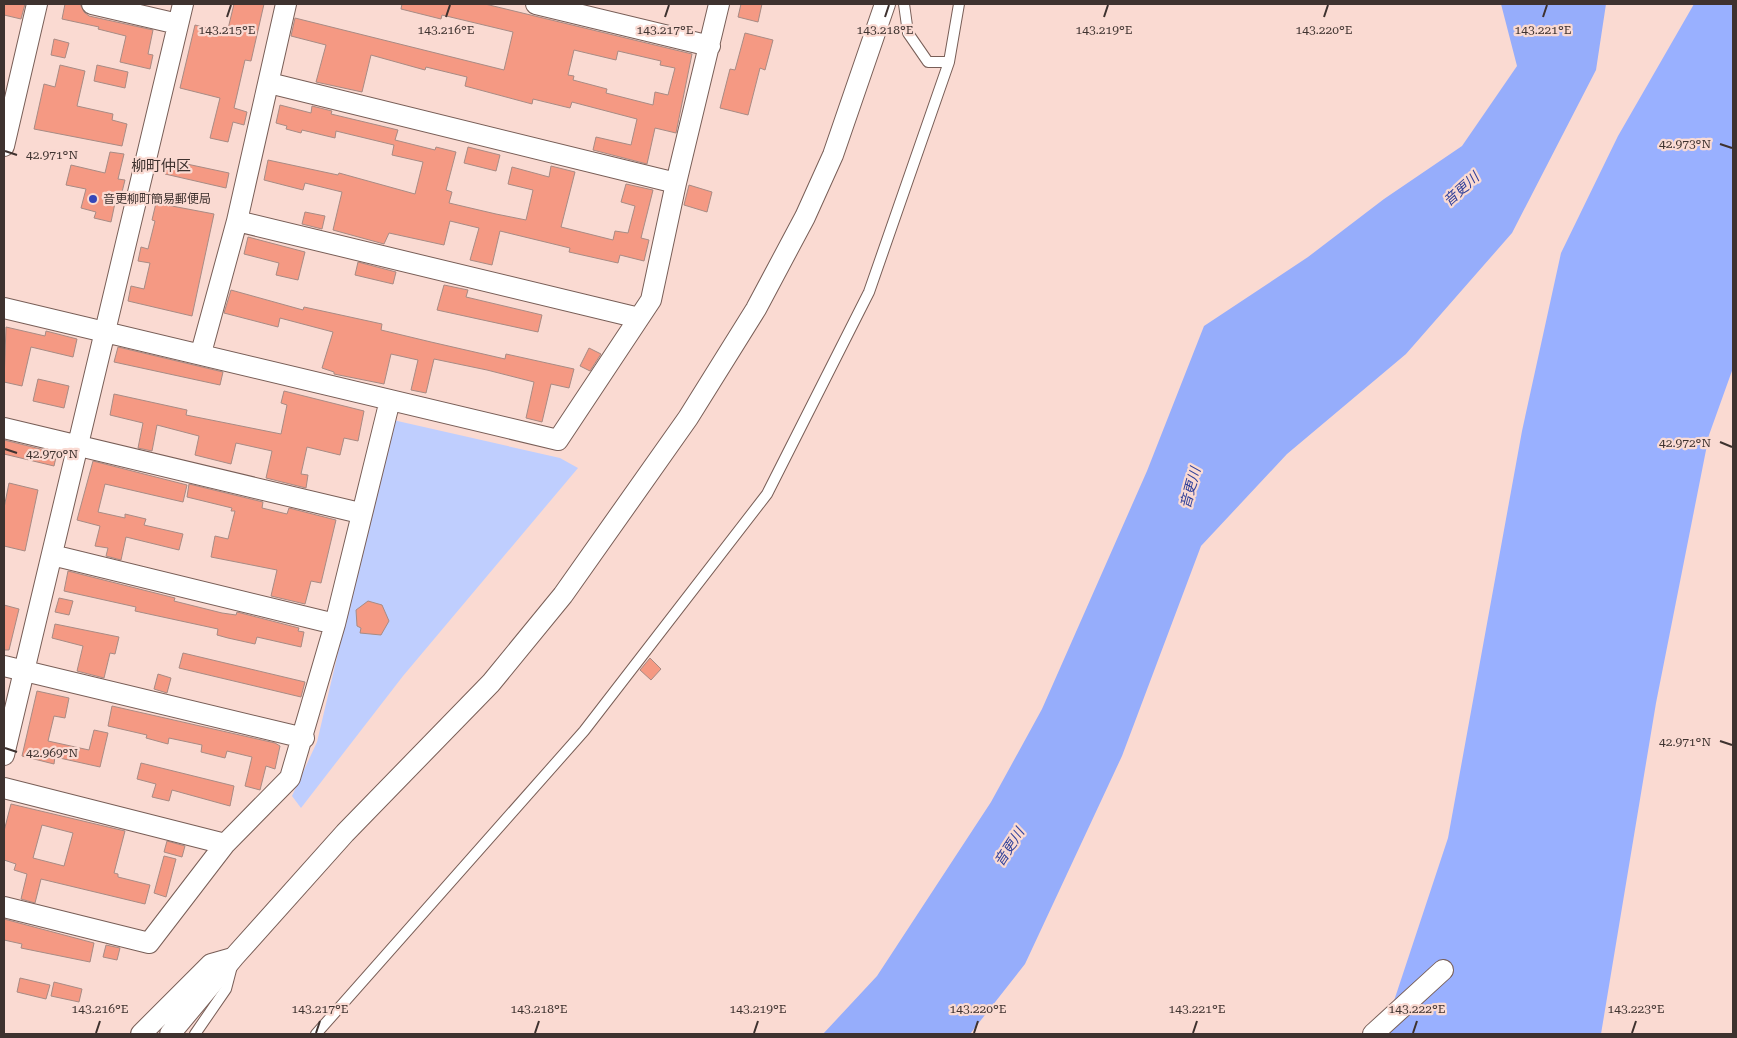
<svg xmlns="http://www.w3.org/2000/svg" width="1737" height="1038" viewBox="0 0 1737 1038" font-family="'Roboto Serif','Noto Sans JP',serif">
<rect width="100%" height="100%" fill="#fadad2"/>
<!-- green -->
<path fill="#bfcefe" d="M 393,420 L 560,458 L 578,468 L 403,676 L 301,808 L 292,796 L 317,742 Z"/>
<!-- forest -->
<path fill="#99b0ff" d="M 1694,4 L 1733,4 L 1733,368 L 1709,435 L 1656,703 L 1601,1034 L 1383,1034 L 1448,838 L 1522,431 L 1561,253 L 1618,136 Z"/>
<!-- water -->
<path fill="#96adfb" d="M 1501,4 L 1606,4 L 1596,70 L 1512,233 L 1406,354 L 1287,454 L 1201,546 L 1122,756 L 1025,964 L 970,1034 L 823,1034 L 877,976 L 991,802 L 1042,709 L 1147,471 L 1204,326 L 1308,257 L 1384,199 L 1462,146 L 1517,66 Z"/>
<!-- building -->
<path fill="#f59983" stroke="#a88b84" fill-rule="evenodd" d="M 4,4 L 25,4 L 21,19 L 4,15 Z
M 65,4 L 80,4 L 84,12 L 89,16 L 153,30 L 148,54 L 153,55 L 150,69 L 120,62 L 126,36 L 98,29 L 99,27 L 62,19 Z
M 234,4 L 264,4 L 251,61 L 245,60 L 234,108 L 247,112 L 244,125 L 233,122 L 228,142 L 210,138 L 220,98 L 180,88 L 195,25 L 227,33 Z
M 402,4 L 485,4 L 692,54 L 676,133 L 655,128 L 647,164 L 593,150 L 596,137 L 631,145 L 637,119 L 572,102 L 570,108 L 533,99 L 532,104 L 465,86 L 467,77 L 426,67 L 425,70 L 371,55 L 362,92 L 316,82 L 326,45 L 291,36 L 295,18 L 504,70 L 513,32 L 442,15 L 441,19 L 401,9 ZM 574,50 L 616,60 L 618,51 L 661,61 L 660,65 L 675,68 L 668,95 L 655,92 L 653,105 L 606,93 L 607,89 L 573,80 L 574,76 L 568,75 Z
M 741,4 L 762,4 L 758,22 L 738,17 Z
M 745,33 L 773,40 L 765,70 L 760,68 L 748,115 L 720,108 L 730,69 L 735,70 Z
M 54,39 L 69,43 L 65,58 L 51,55 Z
M 60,65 L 85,71 L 77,106 L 113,114 L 112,120 L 127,124 L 122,146 L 34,129 L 44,84 L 55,87 Z
M 97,65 L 128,72 L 125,88 L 94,81 Z
M 280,105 L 311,113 L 312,106 L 332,111 L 331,114 L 398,130 L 395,140 L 435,150 L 436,147 L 456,152 L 446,190 L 452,192 L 449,203 L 496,214 L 526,220 L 533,190 L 508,184 L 512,167 L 549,177 L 551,166 L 575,172 L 561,227 L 613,240 L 615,231 L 628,233 L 635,206 L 621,202 L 626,184 L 653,190 L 641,238 L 649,240 L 644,261 L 620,255 L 618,263 L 569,252 L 570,248 L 500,231 L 492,265 L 470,260 L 479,228 L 450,221 L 444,245 L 389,233 L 384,244 L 333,230 L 342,192 L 305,183 L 303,190 L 264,180 L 268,160 L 338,175 L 339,173 L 415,194 L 423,162 L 392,155 L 394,145 L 336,131 L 335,138 L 302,130 L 301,133 L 286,129 L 287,126 L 276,123 Z
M 468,147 L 500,155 L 496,171 L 464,163 Z
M 110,152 L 124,154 L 118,179 L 125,180 L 119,204 L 115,203 L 111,222 L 94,218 L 96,212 L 81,208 L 86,189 L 66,185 L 71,165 L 105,173 Z
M 168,160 L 229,173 L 226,188 L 165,174 Z
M 689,185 L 712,192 L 707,212 L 684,205 Z
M 156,203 L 214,214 L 192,316 L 128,301 L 131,286 L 144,289 L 150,263 L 138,261 L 141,247 L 148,249 L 155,221 L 152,220 Z
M 305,212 L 325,216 L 322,229 L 302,224 Z
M 248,237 L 305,252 L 298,280 L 276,275 L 279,263 L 244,254 Z
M 358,262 L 396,272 L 393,284 L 355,275 Z
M 444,285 L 468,290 L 466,297 L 542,315 L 538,332 L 437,310 Z
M 231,290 L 303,310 L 304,307 L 382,324 L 381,330 L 431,342 L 505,359 L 506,354 L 574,369 L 569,388 L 551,384 L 542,422 L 526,418 L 534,382 L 487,370 L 434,359 L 426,393 L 411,390 L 418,360 L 391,354 L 384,384 L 334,374 L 334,372 L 322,368 L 333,332 L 280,318 L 278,327 L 224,313 Z
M 6,327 L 45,336 L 46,331 L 77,339 L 73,357 L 31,347 L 22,386 L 4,382 Z
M 118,347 L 223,372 L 220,385 L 114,362 Z
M 589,348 L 601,354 L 590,371 L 580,366 Z
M 38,379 L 69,386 L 64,408 L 33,401 Z
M 284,391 L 364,411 L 358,441 L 344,438 L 340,455 L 307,447 L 301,474 L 308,475 L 306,488 L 266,478 L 272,451 L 236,443 L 231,464 L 195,455 L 199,436 L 157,425 L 152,451 L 138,448 L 143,423 L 110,415 L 114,394 L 187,410 L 186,415 L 281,434 L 287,405 L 281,403 Z
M 4,440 L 57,453 L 54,466 L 4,454 Z
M 93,461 L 187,485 L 183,502 L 105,484 L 98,512 L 125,518 L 125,514 L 146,519 L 144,525 L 183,534 L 179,550 L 126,537 L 121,560 L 106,556 L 108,548 L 95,546 L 100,526 L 77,520 Z
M 9,483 L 38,490 L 25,551 L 4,546 L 4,508 Z
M 189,484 L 263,502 L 262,508 L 287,514 L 289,508 L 336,520 L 321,583 L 311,581 L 305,604 L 271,596 L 277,570 L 211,557 L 215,536 L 228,539 L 235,511 L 231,511 L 232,508 L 187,497 Z
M 68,571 L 175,598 L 174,601 L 222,613 L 236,615 L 237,612 L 299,628 L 298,631 L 304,632 L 301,647 L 257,637 L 255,644 L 228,638 L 217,635 L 218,629 L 135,611 L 136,607 L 64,591 Z
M 59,598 L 73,601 L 69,615 L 55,612 Z
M 368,601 L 382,605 L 389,621 L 381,635 L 360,633 L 361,628 L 357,626 L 356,610 Z
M 4,605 L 19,609 L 9,650 L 4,650 Z
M 55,624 L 119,637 L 115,654 L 110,653 L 104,678 L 77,671 L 83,646 L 52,638 Z
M 183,653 L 305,682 L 301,697 L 179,668 Z
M 650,658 L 661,669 L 651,680 L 640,670 Z
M 158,674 L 171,678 L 167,693 L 154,689 Z
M 37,691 L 69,698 L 65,718 L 54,716 L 48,741 L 89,750 L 94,730 L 108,733 L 100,767 L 55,757 L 54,764 L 22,756 Z
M 112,706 L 275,743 L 280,746 L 275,769 L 266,766 L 260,790 L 245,786 L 252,757 L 227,751 L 225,758 L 201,752 L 202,745 L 169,738 L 168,744 L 146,738 L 147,735 L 108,726 Z
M 141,763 L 234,786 L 230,806 L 172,790 L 169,801 L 152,797 L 156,784 L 137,779 Z
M 11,804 L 125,831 L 114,873 L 118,874 L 118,877 L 150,885 L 145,904 L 41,879 L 35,903 L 21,899 L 27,874 L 14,870 L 16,864 L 4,860 L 4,831 ZM 42,825 L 73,833 L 64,866 L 33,858 Z
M 167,841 L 185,846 L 182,857 L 164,852 Z
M 164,856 L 176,859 L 166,897 L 154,893 Z
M 4,919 L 94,943 L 90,962 L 21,948 L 22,944 L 4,940 Z
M 106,945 L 120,948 L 117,960 L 103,957 Z
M 20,978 L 50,985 L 46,999 L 17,992 Z
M 54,982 L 82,989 L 79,1002 L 51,996 Z"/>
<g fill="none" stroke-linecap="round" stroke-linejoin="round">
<defs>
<path id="service" d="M 904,4 L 908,33 L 928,62 L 949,62 L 959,4
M 195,1034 L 226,989 L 232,966
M 316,1034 L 584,731 L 767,494 L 869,292 L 949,62"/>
<path id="minor" d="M 92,4 L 178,24
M 536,4 L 710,46
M 269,83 L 676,183
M 4,146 L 37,4
M 237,221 L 639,318
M 4,308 L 558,440 L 651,300 L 676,183 L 719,4
M 201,353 L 237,221 L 286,4
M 4,428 L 360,513
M 52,555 L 335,624
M 4,666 L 304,738
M 4,755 L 183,4
M 4,788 L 225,844
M 4,907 L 149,943 L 225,844 L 290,778 L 335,624 L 390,400
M 141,1034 L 211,964 L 232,958
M 170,1034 L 234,957 L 345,833 L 491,683 L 563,595 L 688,418 L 756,309 L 805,217 L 833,155 L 885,4
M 1373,1034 L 1443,970"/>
</defs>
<!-- service casing -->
<use href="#service" stroke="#785e57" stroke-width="12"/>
<!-- minor casing -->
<use href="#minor" stroke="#785e57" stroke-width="22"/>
<!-- service -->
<use href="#service" stroke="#fff" stroke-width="10"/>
<!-- minor -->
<use href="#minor" stroke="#fff" stroke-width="20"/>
</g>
<!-- ticks -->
<path fill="none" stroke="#3e322f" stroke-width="2" d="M 227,17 L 231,5M 446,17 L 450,5M 665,17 L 669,5M 885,17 L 889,5M 1104,17 L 1108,5M 1324,17 L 1328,5M 1543,17 L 1547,5M 1720,144 L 1732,148M 5,151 L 17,155M 1720,442 L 1732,447M 5,449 L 17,453M 1720,741 L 1732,745M 5,748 L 17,752M 96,1033 L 100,1021M 316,1033 L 320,1021M 535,1033 L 539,1021M 754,1033 L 758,1021M 974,1033 L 978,1021M 1193,1033 L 1197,1021M 1413,1033 L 1417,1021M 1632,1033 L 1636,1021"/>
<!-- markers -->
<circle fill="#3647b9" stroke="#fadad2" stroke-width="2" cx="93" cy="199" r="5"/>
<g text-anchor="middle" stroke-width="4.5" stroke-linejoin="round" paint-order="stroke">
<!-- poi labels -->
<g font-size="12" fill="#3e322f" stroke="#fadad2" text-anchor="start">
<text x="103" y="203">音更柳町簡易郵便局</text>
</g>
<!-- water labels -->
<g font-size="14" font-style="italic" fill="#31419a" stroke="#fadad2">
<text transform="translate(1461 189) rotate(-42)" y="5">音更川</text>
<text transform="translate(1190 488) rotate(-75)" y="5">音更川</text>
<text transform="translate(1009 847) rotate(-57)" y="5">音更川</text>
</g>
<!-- quarter labels -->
<g font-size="15" fill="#3e322f" stroke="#fadad2">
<text x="161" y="171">柳町仲区</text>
</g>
</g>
<g font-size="12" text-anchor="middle" fill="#3e322f" stroke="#fadad2" stroke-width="4.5" stroke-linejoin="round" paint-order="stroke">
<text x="446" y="34">143.216°E</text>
<text x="665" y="34">143.217°E</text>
<text x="885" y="34">143.218°E</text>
<text x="1104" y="34">143.219°E</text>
<text x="1324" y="34">143.220°E</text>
<text x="1543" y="34">143.221°E</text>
<text x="227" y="34">143.215°E</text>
<text x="1685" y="148">42.973°N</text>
<text x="52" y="159">42.971°N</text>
<text x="1685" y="447">42.972°N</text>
<text x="52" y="458">42.970°N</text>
<text x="1685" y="746">42.971°N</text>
<text x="52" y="757">42.969°N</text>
<text x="100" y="1013">143.216°E</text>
<text x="320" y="1013">143.217°E</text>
<text x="539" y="1013">143.218°E</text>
<text x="758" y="1013">143.219°E</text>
<text x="978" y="1013">143.220°E</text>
<text x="1197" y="1013">143.221°E</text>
<text x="1417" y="1013">143.222°E</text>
<text x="1636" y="1013">143.223°E</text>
</g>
<!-- border -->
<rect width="1737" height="1038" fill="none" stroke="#3e322f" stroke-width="10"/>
</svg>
